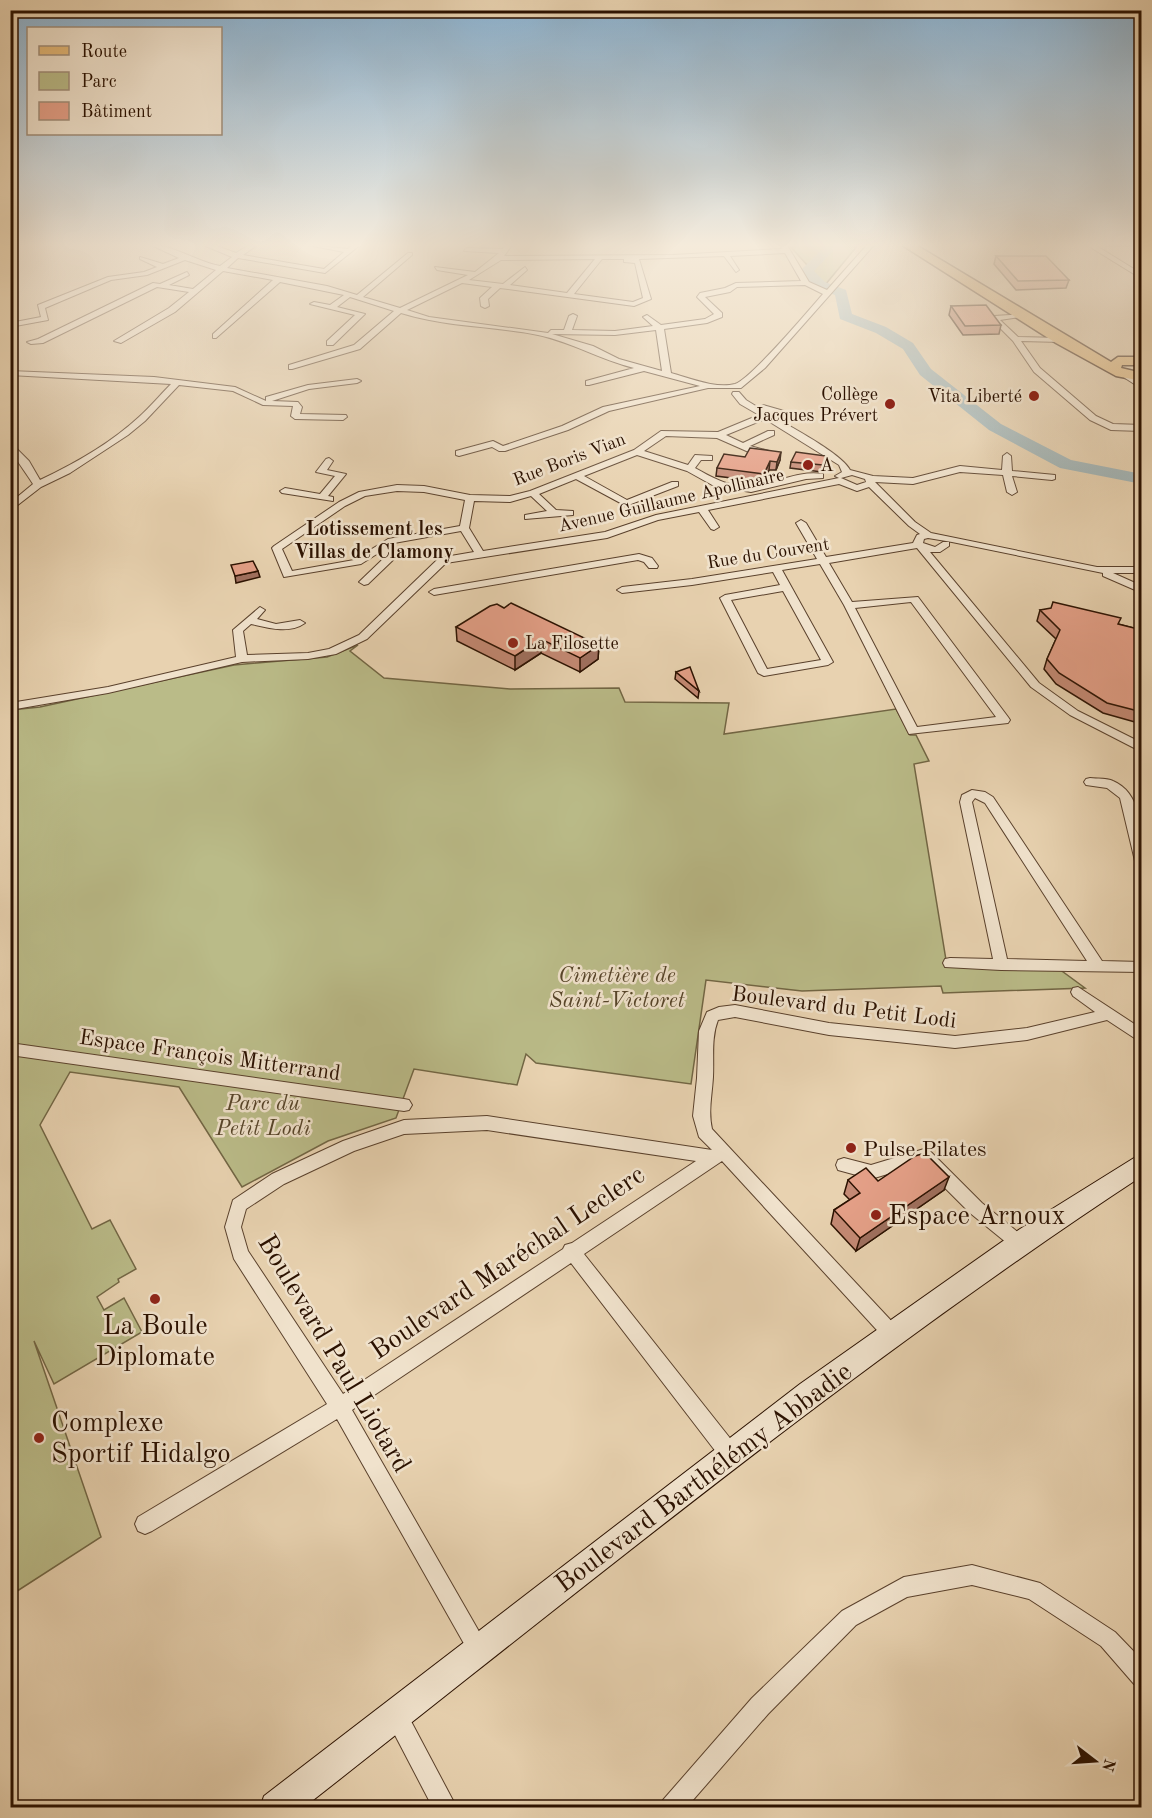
<svg xmlns="http://www.w3.org/2000/svg" width="1152" height="1818" viewBox="0 0 1152 1818" font-family="'Old Standard TT',serif">
<rect width="100%" height="100%" fill="#e8d2b0"/>
<filter id="stains"><feTurbulence type="fractalNoise" baseFrequency=".00333" numOctaves="4"/><feColorMatrix values="0 0 0 0 .2 0 0 0 0 .09 0 0 0 0 .02 0 0 0 .5 -.17"/></filter>
<radialGradient id="worn" r=".72"><stop offset=".6" stop-color="#630" stop-opacity="0"/><stop offset="1" stop-color="#630" stop-opacity=".3"/></radialGradient>
<!-- green -->
<path fill="#babb88" stroke="#726644" stroke-width="1.5" d="M 789,245 L 858,245 L 825,285 Z
M 358,645 L 350,651 L 384,678 L 510,689 L 619,688 L 625,702 L 729,703 L 724,734 L 896,709 L 910,735 L 916,735 L 929,761 L 914,764 L 947,966 L 1059,969 L 1085,988 L 943,993 L 941,986 L 802,991 L 706,980 L 691,1084 L 536,1063 L 526,1054 L 517,1085 L 414,1069 L 396,1118 L 328,1141 L 242,1187 L 179,1087 L 70,1072 L 40,1125 L 92,1229 L 110,1220 L 136,1269 L 118,1279 L 119,1282 L 97,1297 L 104,1310 L 124,1298 L 142,1332 L 54,1384 L 34,1341 L 101,1537 L 11,1595 L 11,710 L 40,707 L 234,665 L 327,657 Z"/>
<g fill="none" stroke-linecap="round" stroke-linejoin="round">
<!-- river -->
<path fill="#9eb4b8" fill-rule="evenodd" d="M 819,245 L 832,245 L 834,250 L 814,271 L 825,282 L 846,290 L 852,314 L 886,327 L 913,343 L 931,369 L 1001,424 L 1071,460 L 1142,474 L 1142,484 L 1060,468 L 989,430 L 920,375 L 903,349 L 876,333 L 840,319 L 835,295 L 815,288 L 800,271 L 821,250 Z"/>
<defs>
<path id="street" d="M 151,245 C 174,245 197,262 220,266 L 232,257 L 203,245 L 214,245 L 236,253 L 249,245 L 257,245 L 243,255 L 324,269 L 344,252 L 308,245 L 348,249 L 352,245 L 360,245 L 325,273 L 238,258 L 227,268 L 327,286 L 357,295 L 408,253 L 412,253 L 412,255 L 363,297 L 400,308 L 468,275 L 437,270 L 435,267 L 475,272 L 499,253 L 464,251 L 466,248 L 503,249 L 505,245 L 512,245 L 504,256 L 673,255 L 782,249 L 780,245 L 787,245 L 809,282 L 827,290 L 867,245 L 874,245 L 765,368 L 741,388 L 708,388 L 609,411 L 568,430 L 505,451 L 499,451 L 492,447 L 459,456 L 456,455 L 456,451 L 493,441 L 503,446 L 562,426 L 603,407 L 700,386 L 644,371 L 589,385 L 586,385 L 586,381 L 634,368 C 601,360 572,342 538,335 C 493,326 446,327 401,313 L 360,349 L 292,369 L 289,369 L 289,365 L 354,345 L 394,311 L 350,297 L 337,307 L 365,314 L 333,345 L 327,345 L 327,341 L 355,315 L 310,304 L 314,302 L 330,305 L 344,295 L 280,282 L 216,338 L 213,338 L 213,334 L 273,280 L 223,271 L 175,312 L 121,343 L 114,341 L 169,308 L 189,292 L 157,287 L 43,343 L 31,344 L 27,342 L 38,339 L 153,283 L 160,284 L 187,272 L 189,275 L 169,285 L 193,289 L 216,270 L 185,260 L 147,275 L 111,280 L 45,308 L 48,320 L 10,327 L 10,323 L 41,317 L 38,305 L 108,277 L 144,272 L 157,267 L 140,259 L 140,257 L 163,264 L 179,258 ZM 785,253 L 801,281 L 736,283 L 725,288 L 700,293 L 697,297 L 714,314 L 705,319 L 661,325 L 647,315 L 643,317 L 653,326 L 615,331 L 572,330 L 577,316 L 573,314 L 569,316 L 564,330 L 551,330 L 548,333 L 429,317 L 407,310 L 462,283 L 492,287 L 480,298 L 481,306 L 485,308 L 489,306 L 488,299 L 500,288 L 634,306 L 651,299 L 639,259 L 724,256 L 736,272 L 739,270 L 730,256 ZM 595,259 L 567,293 L 510,285 L 527,270 L 525,267 L 503,284 L 469,280 L 501,260 ZM 602,259 L 624,259 L 624,262 L 635,263 L 643,298 L 633,302 L 574,294 ZM 805,285 L 823,294 C 809,310 751,379 735,384 C 715,389 690,378 671,373 L 664,329 L 707,323 L 722,317 L 722,313 L 705,297 L 730,292 L 737,287 ZM 656,330 L 662,371 L 619,359 L 593,346 L 552,334 L 615,335 Z
M 1087,245 L 1095,245 L 1142,274 L 1142,279 Z
M 1026,314 L 1027,316 L 1000,320 L 1018,337 L 1061,338 L 1065,340 L 1061,342 L 1021,341 L 1040,368 L 1096,416 L 1113,424 L 1142,425 L 1142,431 L 1111,430 L 1090,420 L 1034,372 L 1013,341 L 990,318 L 994,316 Z
M 10,371 L 154,377 L 235,387 L 266,401 L 266,397 L 308,385 L 357,379 L 361,381 L 357,383 L 309,389 L 272,401 L 298,402 L 302,407 L 300,414 L 346,415 L 347,417 L 343,420 L 295,419 L 291,416 L 293,406 L 263,405 L 233,391 L 179,385 L 145,421 L 128,435 L 70,473 L 41,487 L 10,511 L 10,503 L 33,484 C 26,472 10,454 10,442 L 29,461 L 40,480 C 74,464 111,443 139,417 C 150,407 160,395 171,384 L 10,375 Z
M 733,392 L 739,392 L 746,400 L 759,408 L 763,405 L 784,411 L 784,415 L 781,416 L 763,411 C 782,422 842,453 850,470 L 873,476 L 913,478 L 960,466 L 1002,470 L 1003,456 L 1007,453 L 1011,456 L 1012,471 L 1055,475 L 1055,479 L 1052,480 L 1012,476 L 1017,492 L 1012,495 L 1007,492 L 1003,475 L 960,472 L 913,484 L 875,482 L 915,522 L 931,533 L 1097,567 L 1142,567 L 1142,573 L 1113,573 L 1142,586 L 1142,593 L 1103,576 L 1103,573 L 952,542 L 928,538 L 924,539 L 923,543 L 935,547 L 943,542 L 949,542 L 949,546 L 940,552 L 930,552 L 1039,683 L 1078,711 L 1142,743 L 1142,752 L 1070,715 L 1031,687 L 917,548 L 829,563 L 852,602 L 918,597 L 1008,717 L 1010,720 L 1008,723 L 909,734 L 844,605 L 820,564 L 782,570 L 833,662 L 828,665 L 764,676 L 758,673 L 720,598 L 725,595 L 780,585 L 773,572 L 692,585 L 622,593 L 617,590 L 622,587 L 692,579 L 817,559 L 796,523 L 801,520 L 806,523 L 826,557 L 913,543 L 917,535 L 920,534 L 909,526 L 869,487 L 857,491 L 839,484 L 708,510 L 719,527 L 714,530 L 711,529 L 699,512 L 658,520 L 607,538 L 446,563 L 367,639 L 336,654 L 308,659 L 242,662 L 108,693 L 10,710 L 10,703 L 108,687 L 236,657 L 233,630 L 260,607 L 265,610 L 257,619 L 276,624 L 300,620 L 305,623 C 290,634 268,628 251,624 L 243,631 L 247,655 L 308,653 L 329,649 L 359,635 L 439,558 L 474,552 L 461,531 L 394,543 L 387,548 L 394,559 L 368,584 L 364,585 L 359,582 L 384,558 L 380,552 L 361,564 L 284,577 L 272,548 L 274,546 L 339,502 L 359,492 L 397,485 L 424,486 L 470,495 L 510,496 L 530,491 L 634,450 L 661,431 L 718,432 L 759,415 L 740,404 L 732,394 ZM 765,419 L 839,465 L 842,472 L 835,476 L 839,478 L 656,515 L 605,532 L 483,551 L 469,528 L 474,501 L 510,502 L 531,496 L 547,511 L 525,515 L 525,519 L 573,515 L 573,511 L 556,510 L 539,494 L 576,479 L 626,506 L 678,486 L 678,482 L 672,482 L 627,500 L 584,476 L 637,455 L 687,471 L 714,486 L 751,492 L 806,479 L 823,478 L 823,474 C 799,470 777,483 753,486 C 732,489 713,478 695,468 L 701,460 L 712,460 L 712,456 L 695,455 L 688,465 L 644,451 L 666,436 L 717,438 L 751,453 L 769,455 L 769,451 L 750,446 L 774,435 L 774,431 L 768,431 L 743,443 L 726,435 ZM 852,475 L 865,479 L 866,482 L 857,485 L 841,478 ZM 397,491 L 424,492 L 465,500 L 460,526 L 388,539 L 354,560 L 292,571 L 282,549 L 345,506 L 365,496 ZM 783,591 L 821,660 L 767,669 L 731,600 ZM 911,602 L 996,717 L 917,727 L 855,608 Z
M 329,458 L 333,461 L 327,470 L 346,474 L 328,496 L 333,497 L 333,501 L 282,493 L 280,491 L 285,488 L 320,494 L 335,476 L 316,472 L 326,459 Z
M 639,554 L 652,558 L 658,566 L 657,568 L 649,568 L 644,562 L 638,560 L 434,595 L 429,592 L 434,589 Z
M 1090,778 C 1097,779 1107,778 1113,781 C 1144,794 1142,838 1142,865 L 1135,861 L 1120,798 L 1107,788 L 1086,785 L 1084,782 L 1086,779 Z
M 972,790 L 985,792 L 993,797 L 1102,961 L 1142,962 L 1142,972 L 1001,970 L 945,967 L 943,963 L 945,959 L 950,958 L 993,959 L 960,802 L 962,795 ZM 975,798 L 985,803 L 1087,961 L 1007,959 L 972,802 Z
M 1078,987 L 1142,1029 L 1142,1043 L 1107,1020 L 1027,1040 L 955,1048 L 829,1035 L 735,1017 L 718,1020 C 711,1038 714,1057 713,1077 C 712,1095 708,1111 712,1129 L 898,1328 L 901,1334 L 898,1340 L 892,1342 L 886,1340 L 722,1161 L 584,1254 L 737,1447 L 740,1454 L 737,1461 L 730,1464 L 723,1461 L 571,1263 L 352,1410 L 485,1642 L 489,1649 L 485,1656 L 478,1660 L 471,1656 L 337,1419 L 152,1531 L 145,1534 L 138,1531 L 135,1524 L 138,1517 L 327,1404 L 234,1259 L 225,1227 L 233,1200 L 272,1174 L 343,1141 L 404,1120 L 487,1116 L 712,1150 L 699,1137 L 693,1116 L 697,1078 L 699,1031 L 707,1012 L 719,1007 L 735,1005 L 829,1023 L 955,1036 L 1027,1028 L 1095,1012 L 1073,996 L 1071,992 L 1073,988 ZM 487,1130 L 696,1161 L 572,1243 L 565,1245 L 563,1249 L 343,1394 L 248,1251 L 241,1227 L 246,1209 L 284,1184 L 354,1151 L 404,1134 Z
M 10,1043 L 404,1099 L 409,1100 L 412,1105 L 409,1110 L 404,1111 L 10,1055 Z
M 924,1149 L 930,1151 L 982,1203 L 1025,1238 L 1027,1243 L 1025,1248 L 1019,1251 L 1013,1248 L 970,1213 L 921,1164 L 871,1179 L 838,1170 L 836,1165 L 838,1160 L 844,1158 L 871,1165 Z
M 972,1565 L 1040,1583 L 1115,1632 L 1142,1660 L 1142,1686 L 1134,1684 L 1101,1646 L 1029,1599 L 972,1585 L 907,1597 L 856,1625 L 768,1714 L 686,1808 L 660,1808 L 663,1800 L 752,1698 L 842,1611 L 904,1577 Z
M 396,1705 L 404,1708 L 457,1808 L 433,1808 L 385,1716 L 388,1708 Z"/>
<path id="secondary" d="M 1129,373 L 1142,380 L 1142,389 L 1125,378 L 1123,376 Z
M 1142,1153 L 1142,1176 C 848,1369 579,1592 303,1808 L 260,1808 L 264,1796 L 800,1384 L 1020,1229 Z"/>
<path id="primary" d="M 902,245 L 916,245 L 1111,362 L 1118,357 L 1142,357 L 1142,365 L 1122,365 L 1121,368 L 1142,373 L 1142,381 L 1116,376 L 1056,343 Z"/>
</defs>
<!-- street casing -->
<use href="#street" stroke="#5a412c" stroke-width="2"/>
<!-- secondary casing -->
<use href="#secondary" stroke="#2b1100" stroke-width="2"/>
<!-- primary casing -->
<use href="#primary" stroke="#2b1100" stroke-width="3"/>
<!-- street -->
<use href="#street" fill="#f0e2cc" fill-rule="evenodd"/>
<!-- secondary -->
<use href="#secondary" fill="#f0e2cc" fill-rule="evenodd"/>
<!-- primary -->
<use href="#primary" fill="#e4b978" fill-rule="evenodd"/>
</g>
<!-- wall -->
<path fill="#c58a75" stroke="#2b1100" stroke-width="1.5" d="M 1106,245 L 1142,245 L 1142,246 L 1107,246 Z
M 996,256 L 1069,280 L 1066,288 L 1016,290 L 994,264 Z
M 951,306 L 1001,325 L 999,334 L 963,335 L 949,315 Z
M 826,456 L 825,463 L 822,472 L 790,468 L 791,462 Z
M 745,457 L 780,460 L 776,470 L 769,470 L 763,482 L 716,476 L 717,468 Z
M 504,608 L 599,645 L 598,659 L 580,672 L 541,653 L 515,670 L 457,641 L 456,627 Z
M 1040,610 L 1118,624 L 1142,630 L 1142,724 L 1103,713 L 1056,684 L 1044,669 L 1047,659 L 1056,639 L 1037,621 Z
M 676,672 L 699,691 L 698,698 L 675,679 Z
M 848,1180 L 878,1181 L 944,1190 L 856,1251 L 831,1224 L 834,1210 L 850,1200 L 844,1194 Z"/>
<!-- shaded-wall -->
<path fill="#a0705f" stroke="#2b1100" stroke-width="1.5" d="M 781,452 L 780,460 L 776,470 L 777,462 Z
M 770,461 L 769,470 L 763,482 L 764,474 Z
M 258,571 L 260,577 L 236,583 L 235,576 Z
M 541,639 L 541,653 L 515,670 L 515,656 Z
M 599,645 L 598,659 L 580,672 L 580,658 Z
M 949,1177 L 944,1190 L 856,1251 L 860,1238 Z"/>
<!-- building -->
<path fill="#e5a088" stroke="#2b1100" stroke-width="1.5" d="M 996,256 L 1046,256 L 1069,280 L 1018,281 Z
M 986,305 L 1001,325 L 965,326 L 951,306 Z
M 750,448 L 781,452 L 777,462 L 770,461 L 764,474 L 717,468 L 724,454 L 745,457 Z
M 796,452 L 826,456 L 823,465 L 791,462 Z
M 253,561 L 258,571 L 235,576 L 231,565 Z
M 1053,602 L 1121,618 L 1118,624 L 1142,630 L 1142,712 L 1107,703 L 1059,673 L 1047,659 L 1060,630 L 1040,610 L 1051,608 Z
M 511,603 L 599,645 L 580,658 L 541,639 L 515,656 L 456,627 L 490,606 L 497,604 L 504,608 Z
M 690,667 L 699,691 L 676,672 Z
M 925,1153 L 949,1177 L 860,1238 L 834,1210 L 860,1193 L 848,1180 L 866,1168 L 878,1181 L 915,1156 Z"/>
<!-- sky -->
<linearGradient id="sky" x2="0" y2="1"><stop stop-color="#8ab4d5"/><stop offset="0.49" stop-color="#f5ebdb"/><stop offset="1" stop-color="#f5ebdb" stop-opacity="0"/></linearGradient>
<rect width="1152" height="500" fill="url(#sky)"/>
<!-- markers -->
<g fill="#8f2418" stroke="#f0e2cc" stroke-width="2">
<circle cx="1034" cy="396" r="6"/>
<circle cx="890" cy="404" r="6"/>
<circle cx="808" cy="465" r="6"/>
<circle cx="513" cy="643" r="6"/>
<circle cx="851" cy="1148" r="6"/>
<circle cx="876" cy="1215" r="6"/>
<circle cx="155" cy="1299" r="6"/>
<circle cx="39" cy="1438" r="6"/>
</g>
<g text-anchor="middle" stroke-width="5" stroke-linejoin="round" paint-order="stroke">
<!-- far-poi labels -->
<g font-size="18" fill="#2b1100" stroke="#f0e2cc" text-anchor="end">
<text x="878" y="400">Collège<tspan x="878" dy="21">Jacques Prévert</tspan></text>
<text x="1022" y="402">Vita Liberté</text>
<text x="820" y="471" text-anchor="start">A</text>
<text x="525" y="649" text-anchor="start">La Filosette</text>
</g>
<!-- far-street labels -->
<g font-size="18" fill="#2b1100" stroke="#f0e2cc">
<text transform="translate(569 459) rotate(-21)" y="6">Rue Boris Vian</text>
<text transform="translate(671 500) rotate(-13)" y="6">Avenue Guillaume Apollinaire</text>
<text transform="translate(768 553) rotate(-9)" y="6">Rue du Couvent</text>
</g>
<!-- far-neighbourhood labels -->
<g font-size="20" font-weight="bold" fill="#2b1100" stroke="#f0e2cc">
<text x="374" y="535">Lotissement les<tspan x="374" dy="23">Villas de Clamony</tspan></text>
</g>
<!-- park labels -->
<g font-size="22" font-style="italic" fill="#564429" stroke="#f0e2cc">
<text x="617" y="982">Cimetière de<tspan x="617" dy="25">Saint-Victoret</tspan></text>
<text x="263" y="1110">Parc du<tspan x="263" dy="25">Petit Lodi</tspan></text>
</g>
<!-- street labels -->
<g font-size="22" fill="#2b1100" stroke="#f0e2cc">
<text transform="translate(844 1006) rotate(7)" y="8">Boulevard du Petit Lodi</text>
<text transform="translate(210 1054) rotate(8)" y="8">Espace François Mitterrand</text>
</g>
<!-- poi labels -->
<g font-size="22" fill="#2b1100" stroke="#f0e2cc" text-anchor="start">
<text x="863" y="1156">Pulse Pilates</text>
</g>
<!-- near-poi labels -->
<g font-size="27" fill="#2b1100" stroke="#f0e2cc" text-anchor="start">
<text x="888" y="1224">Espace Arnoux</text>
<text x="155" y="1334" text-anchor="middle">La Boule<tspan x="155" dy="31">Diplomate</tspan></text>
<text x="51" y="1431">Complexe<tspan x="51" dy="31">Sportif Hidalgo</tspan></text>
</g>
<!-- near-street labels -->
<g font-size="27" fill="#2b1100" stroke="#f0e2cc">
<text transform="translate(507 1262) rotate(-34)" y="9">Boulevard Maréchal Leclerc</text>
<text transform="translate(335 1353) rotate(59)" y="9">Boulevard Paul Liotard</text>
<text transform="translate(703 1477) rotate(-37)" y="9">Boulevard Barthélémy Abbadie</text>
</g>
</g>
<!-- margin -->
<rect width="1152" height="1818" fill="none" stroke="#e8d2b0" stroke-width="36"/>
<rect x="12" y="12" width="1128" height="1794" fill="none" stroke="#2b1100" stroke-width="3"/>
<rect x="18" y="18" width="1116" height="1782" fill="none" stroke="#2b1100" stroke-width="1.5"/>
<!-- legend -->
<rect x="27" y="27" width="195" height="108" fill="#f0e2cc" stroke="#a18e7a" stroke-width="1.5"/>
<rect x="39" y="46" width="30" height="9" fill="#e4b978" stroke="#a18e7a" stroke-width="1.5"/>
<text x="81" y="57" font-size="18" fill="#2b1100">Route</text>
<rect x="39" y="72" width="30" height="18" fill="#babb88" stroke="#a18e7a" stroke-width="1.5"/>
<text x="81" y="87" font-size="18" fill="#2b1100">Parc</text>
<rect x="39" y="102" width="30" height="18" fill="#e5a088" stroke="#a18e7a" stroke-width="1.5"/>
<text x="81" y="117" font-size="18" fill="#2b1100">Bâtiment</text>
<!-- north arrow -->
<g transform="translate(1095 1761) rotate(107)" stroke="#f0e2cc" stroke-width="4.5" paint-order="stroke">
<path d="M0-4.5L10 22L0 15L-10 22Z" fill="#2b1100"/>
<text y="-9" font-size="16" font-weight="bold" text-anchor="middle" fill="#2b1100">N</text>
</g>
<rect width="100%" height="100%" filter="url(#stains)"/>
<rect width="100%" height="100%" fill="url(#worn)"/>
</svg>
